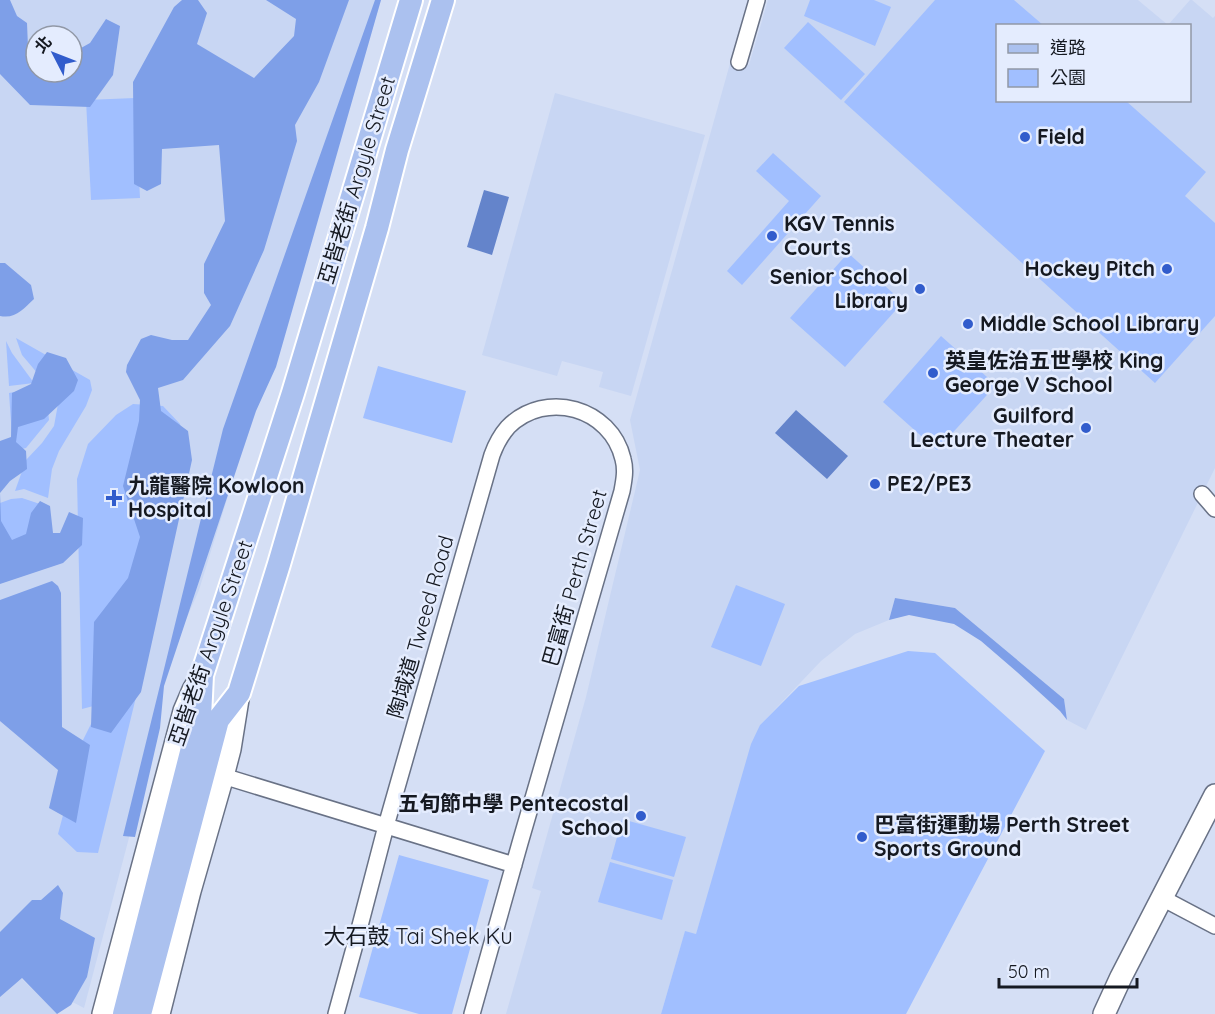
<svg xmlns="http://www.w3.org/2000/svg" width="1215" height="1014" viewBox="0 0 1215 1014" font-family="Quicksand,'Noto Sans TC',sans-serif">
<rect width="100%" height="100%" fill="#d5dff5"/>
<!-- built -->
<path fill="#c8d6f3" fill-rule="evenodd" d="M 0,0 L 381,0 L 199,590 L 181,631 L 163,679 L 158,728 L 84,1008 L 19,974 L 0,989 ZM 36,36 L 72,36 L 72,72 L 36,72 Z
M 768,0 L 1138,0 L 1168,25 L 1190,0 L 1192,0 L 1213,18 L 1215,16 L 1215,468 L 1086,730 L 1067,720 L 1064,699 L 955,608 L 895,598 L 889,620 L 855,634 L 821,661 L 760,725 L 696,934 L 685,932 L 661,1014 L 506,1014 L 541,891 L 532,888 L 586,697 L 640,470 L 630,420 L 731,60 L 749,65 ZM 998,26 L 1190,26 L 1190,100 L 998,100 Z
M 555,93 L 705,135 L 631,396 L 599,387 L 603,372 L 562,361 L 557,376 L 482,355 Z
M 19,976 L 58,1014 L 0,1014 L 0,994 Z"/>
<!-- green -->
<path fill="#a1bfff" d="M 810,0 L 874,0 L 891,7 L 875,46 L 804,16 Z
M 935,0 L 1014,0 L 1043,25 L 998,26 L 998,100 L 1126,101 L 1206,172 L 1185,196 L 1215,223 L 1215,316 L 1155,383 L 844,102 Z
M 808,22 L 865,74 L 841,100 L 784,48 Z
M 135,98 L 140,198 L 91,200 L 86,100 Z
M 773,153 L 821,196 L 742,285 L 727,271 L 789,201 L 756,171 Z
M 848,253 L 903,302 L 845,367 L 790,318 Z
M 941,336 L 996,385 L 937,450 L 883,402 Z
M 16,338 L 90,380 L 92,390 L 86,406 L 59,451 L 52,469 L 48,498 L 24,489 L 15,491 L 26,460 L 42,443 L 54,426 L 58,404 L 55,394 L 22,355 Z
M 6,341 L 12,353 L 34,383 L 9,386 Z
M 378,366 L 466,391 L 452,443 L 363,418 Z
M 38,388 L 47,401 L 49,420 L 26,448 L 13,451 L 9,393 Z
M 133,404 L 163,406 L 180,424 L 185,448 L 137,693 L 98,853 L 77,852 L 58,834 L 83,740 L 101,704 L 82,709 L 77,479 L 88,444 L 116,415 Z
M 22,498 L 49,507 L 50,541 L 0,563 L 0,503 L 11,499 Z
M 736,585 L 785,604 L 761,666 L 711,647 Z
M 908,651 L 935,653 L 1045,751 L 906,1014 L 661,1014 L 685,931 L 696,934 L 751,744 L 760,725 L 799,686 Z
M 622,819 L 686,837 L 674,877 L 611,859 Z
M 399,855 L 489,880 L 452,1014 L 419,1014 L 359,997 Z
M 610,862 L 673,880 L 662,920 L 598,902 Z"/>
<!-- forest -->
<path fill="#7e9fe8" d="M 0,0 L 10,0 L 17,16 L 27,23 L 28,47 L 36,50 L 36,72 L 72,72 L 72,53 L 90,43 L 106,19 L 120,26 L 113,75 L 90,107 L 30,105 L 0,74 Z
M 182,0 L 198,0 L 207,13 L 197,44 L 254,78 L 294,36 L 296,19 L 266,0 L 349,0 L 319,82 L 295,125 L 297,141 L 264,250 L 230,326 L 183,380 L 158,388 L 161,411 L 188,431 L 192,460 L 141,692 L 111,733 L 91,727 L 94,622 L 128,578 L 140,537 L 123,486 L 139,421 L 140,400 L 126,372 L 127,365 L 141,339 L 151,335 L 172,340 L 188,340 L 211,305 L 204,293 L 204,264 L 225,221 L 219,145 L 162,149 L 161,184 L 147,191 L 134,184 L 133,82 L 174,7 Z
M 375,0 L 381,0 L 276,367 L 256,411 L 164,686 L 160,728 L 135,837 L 123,836 L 223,429 Z
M 0,263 L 5,263 L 31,285 L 34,299 C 23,309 16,319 0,316 Z
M 47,352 L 66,358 L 78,380 L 74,391 L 44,419 L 18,427 L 16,442 L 26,451 L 27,469 L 10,481 L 0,493 L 1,521 L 12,540 L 26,534 L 31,513 L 40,501 L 50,506 L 53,533 L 60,533 L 69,512 L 83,518 L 82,545 L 63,563 L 0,584 L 0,441 L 11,437 L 12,393 L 31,384 L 38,364 Z
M 52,581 L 58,586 L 61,593 L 62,727 L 90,745 L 76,823 L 49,808 L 58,770 L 0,721 L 0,600 Z
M 895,598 L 955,608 L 1064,699 L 1067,720 L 1060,711 L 1017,672 L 981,641 L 954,624 L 909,615 L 889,620 Z
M 58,885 L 63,893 L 60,919 L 95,938 L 87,977 L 71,1005 L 57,1014 L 22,978 L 0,997 L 0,932 L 32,900 L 41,900 Z"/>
<!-- water -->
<path fill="#6484cb" d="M 484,190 L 509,197 L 492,255 L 467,247 Z
M 796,410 L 848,456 L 827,479 L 775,433 Z"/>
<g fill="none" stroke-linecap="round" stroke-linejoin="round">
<defs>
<path id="street" d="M 739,62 L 757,0
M 1202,494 L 1215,509
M 223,776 L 514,865
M 1162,898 L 1215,926
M 336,1014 L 356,941 L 386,826 L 492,455 C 496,444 501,435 508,427 C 546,389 611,408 623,459 C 626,470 624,480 622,491 L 520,843 L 472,1014"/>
<path id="secondary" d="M 103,1014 L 184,711 L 193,690 L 202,675
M 159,1014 L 190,891 L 223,776 L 230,749 L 239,693
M 1104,1014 L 1121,977 L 1215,795"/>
<path id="primary" d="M 124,1014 L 200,717 L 202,675 L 293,393 L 411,0
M 140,1014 L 218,720 L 239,693 L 279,564 L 377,228 L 397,150 L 443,0"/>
</defs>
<!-- street casing -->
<use href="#street" stroke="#697286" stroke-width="18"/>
<!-- secondary casing -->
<use href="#secondary" stroke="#697286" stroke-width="24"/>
<!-- primary casing -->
<use href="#primary" stroke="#fff" stroke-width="26"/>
<!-- street -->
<use href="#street" stroke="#fff" stroke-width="15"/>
<!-- secondary -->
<use href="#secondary" stroke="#fff" stroke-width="21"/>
<!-- primary -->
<use href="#primary" stroke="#abc1ef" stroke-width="22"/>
</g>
<!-- markers -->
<g fill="#315ccc" stroke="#e4ecfe" stroke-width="2">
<circle cx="1025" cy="137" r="6"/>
<circle cx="772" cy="236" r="6"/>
<circle cx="1167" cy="269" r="6"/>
<circle cx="920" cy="289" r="6"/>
<circle cx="968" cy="324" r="6"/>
<circle cx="933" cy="373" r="6"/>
<circle cx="1086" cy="428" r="6"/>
<circle cx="875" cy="484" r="6"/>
<path d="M111 489h6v6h6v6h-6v6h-6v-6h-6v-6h6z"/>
<circle cx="641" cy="816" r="6"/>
<circle cx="862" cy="837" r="6"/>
</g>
<g text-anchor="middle" stroke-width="5" stroke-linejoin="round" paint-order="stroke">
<!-- poi labels -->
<g font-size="21" font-weight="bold" fill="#151921" stroke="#e4ecfe" text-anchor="start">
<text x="1037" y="144">Field</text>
<text x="784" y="231">KGV Tennis<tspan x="784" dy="24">Courts</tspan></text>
<text x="1155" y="276" text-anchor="end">Hockey Pitch</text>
<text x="908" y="284" text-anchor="end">Senior School<tspan x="908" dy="24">Library</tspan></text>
<text x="980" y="331">Middle School Library</text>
<text x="945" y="368">英皇佐治五世學校 King<tspan x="945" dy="24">George V School</tspan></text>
<text x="1074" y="423" text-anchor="end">Guilford<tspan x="1074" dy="24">Lecture Theater</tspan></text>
<text x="887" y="491">PE2/PE3</text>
<text x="128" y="493">九龍醫院 Kowloon<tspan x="128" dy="24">Hospital</tspan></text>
<text x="629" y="811" text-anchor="end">五旬節中學 Pentecostal<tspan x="629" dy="24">School</tspan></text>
<text x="874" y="832">巴富街運動場 Perth Street<tspan x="874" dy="24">Sports Ground</tspan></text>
</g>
<!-- street labels -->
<g font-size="21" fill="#151921" stroke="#e4ecfe">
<text transform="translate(357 180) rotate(-73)" y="7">亞皆老街 Argyle Street</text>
<text transform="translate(575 578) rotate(-74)" y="7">巴富街 Perth Street</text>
<text transform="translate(421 627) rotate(-74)" y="7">陶域道 Tweed Road</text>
<text transform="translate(211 643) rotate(-71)" y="7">亞皆老街 Argyle Street</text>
</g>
<!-- neighbourhood labels -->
<g font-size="22" fill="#151921" stroke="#e4ecfe">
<text x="418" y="944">大石鼓 Tai Shek Ku</text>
</g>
</g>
<!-- legend -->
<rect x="996" y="24" width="195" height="78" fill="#e4ecfe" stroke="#9198a6" stroke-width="1.5"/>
<rect x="1008" y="44" width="30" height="9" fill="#abc1ef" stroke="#9198a6" stroke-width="1.5"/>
<text x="1050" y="54" font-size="18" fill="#151921">道路</text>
<rect x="1008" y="69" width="30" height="18" fill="#a1bfff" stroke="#9198a6" stroke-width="1.5"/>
<text x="1050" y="84" font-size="18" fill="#151921">公園</text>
<!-- north arrow -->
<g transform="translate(54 54) rotate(312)"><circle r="28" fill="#e4ecfe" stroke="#9198a6" stroke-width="1.5"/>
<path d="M0-4.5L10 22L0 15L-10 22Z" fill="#315ccc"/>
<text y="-9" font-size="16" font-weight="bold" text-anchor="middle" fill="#151921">北</text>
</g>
<!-- scale -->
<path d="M999 978v9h138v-9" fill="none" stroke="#151921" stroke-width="3"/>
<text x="1008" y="978" font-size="18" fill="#151921" stroke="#e4ecfe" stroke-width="4.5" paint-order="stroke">50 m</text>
</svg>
